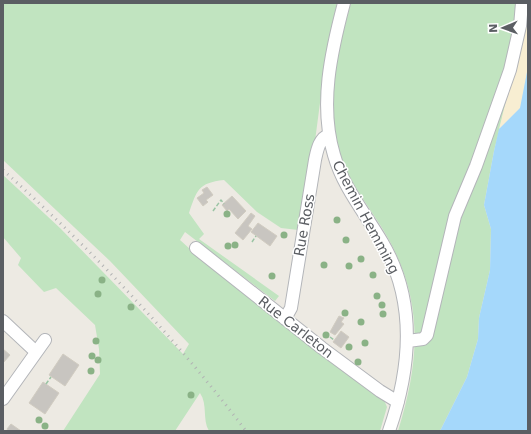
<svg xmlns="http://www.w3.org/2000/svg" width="531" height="434" viewBox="0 0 531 434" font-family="'DejaVu Sans',sans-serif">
<rect width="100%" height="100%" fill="#edeae3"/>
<!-- green -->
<path fill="#c1e4c0" d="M 3,3 L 337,3 L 328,42 L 315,141 L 298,230 L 281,228 L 257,212 L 224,180 C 198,183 197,190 189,213 L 204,234 L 199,239 L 279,296 L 275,301 L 185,232 L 180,240 L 210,267 L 384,400 L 387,407 L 380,431 L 209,431 C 202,419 208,405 200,393 L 175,431 L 63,431 L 100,374 L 99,349 L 95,325 L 56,288 L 44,292 L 18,265 L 21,258 L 3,237 L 3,175 L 60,228 L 183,354 L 189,344 L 110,261 L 3,160 Z
M 351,3 L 516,3 L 513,75 L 494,151 L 484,205 L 491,229 L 490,270 L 479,318 L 478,339 L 467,377 L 440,431 L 398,431 C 421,357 424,296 382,228 C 364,199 343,174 336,140 C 327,95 339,46 351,3 Z"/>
<!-- sand -->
<path fill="#f8eed2" d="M 527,16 L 528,67 L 520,108 L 499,129 Z"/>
<!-- water -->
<path fill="#a5d8fb" d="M 528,67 L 528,431 L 440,431 L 467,377 L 478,339 L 479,318 L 490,270 L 491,229 L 484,205 L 494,151 L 499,129 L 520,108 Z"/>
<!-- building -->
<path fill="#c8c5c0" stroke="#d1ccc1" d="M 207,187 L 213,195 L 206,200 L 208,202 L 203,206 L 197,198 L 204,193 L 202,190 Z
M 232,196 L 246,211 L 238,219 L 229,209 L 227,211 L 222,205 Z
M 251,213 L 255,216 L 248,226 L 252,229 L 243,240 L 235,233 Z
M 258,223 L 277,236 L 270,246 L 251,232 Z
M 339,316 L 344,318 L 341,322 L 344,324 L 335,335 L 330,332 Z
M 341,331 L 349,337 L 341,348 L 333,342 Z
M 3,349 L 10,355 L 3,363 Z
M 63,354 L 79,365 L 65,386 L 49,375 Z
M 43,382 L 59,393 L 45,414 L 29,403 Z
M 11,424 L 21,431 L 8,431 L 7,429 Z"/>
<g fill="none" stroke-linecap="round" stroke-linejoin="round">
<defs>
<path id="minor" d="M 344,3 C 331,52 319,105 334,155 C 343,187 365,213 382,242 C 417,301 411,368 389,431
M 196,248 L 322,348 L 380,391 L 398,402
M 285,319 L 291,308 L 315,160 C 317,151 319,138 329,135
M 3,321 L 36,352
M 408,341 L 423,339 L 427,335 L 455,216 L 476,166 L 510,70 L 520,26 L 522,3
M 3,399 L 45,340"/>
</defs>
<!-- minor casing -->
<use href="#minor" stroke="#b3b5b9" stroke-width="14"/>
<!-- path -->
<path stroke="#9ac4a4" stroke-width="1.5" stroke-dasharray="4 2" stroke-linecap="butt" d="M 213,211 L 221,200 L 224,204
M 252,242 L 256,236
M 330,337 L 334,340
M 3,344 L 3,345
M 46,384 L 51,377"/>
<!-- minor -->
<use href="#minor" stroke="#fff" stroke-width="12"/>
<!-- rail -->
<path stroke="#b1b2b3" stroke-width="3" stroke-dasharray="1 5" stroke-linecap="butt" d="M 3,170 C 92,250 174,336 246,431"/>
</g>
<!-- trees -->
<g fill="#8ab286">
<circle cx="227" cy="214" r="3.5"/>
<circle cx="337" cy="220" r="3.5"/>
<circle cx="284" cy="235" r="3.5"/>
<circle cx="346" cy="240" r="3.5"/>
<circle cx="235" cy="245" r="3.5"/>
<circle cx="228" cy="246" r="3.5"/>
<circle cx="361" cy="259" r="3.5"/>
<circle cx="324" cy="265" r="3.5"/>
<circle cx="349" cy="266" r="3.5"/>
<circle cx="373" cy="275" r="3.5"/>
<circle cx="272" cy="276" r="3.5"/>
<circle cx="102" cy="280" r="3.5"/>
<circle cx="98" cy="294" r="3.5"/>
<circle cx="377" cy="296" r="3.5"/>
<circle cx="382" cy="305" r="3.5"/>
<circle cx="131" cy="307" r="3.5"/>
<circle cx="345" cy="313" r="3.5"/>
<circle cx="383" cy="314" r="3.5"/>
<circle cx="361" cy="322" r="3.5"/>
<circle cx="326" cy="335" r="3.5"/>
<circle cx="96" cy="341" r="3.5"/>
<circle cx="365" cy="343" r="3.5"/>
<circle cx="349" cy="347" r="3.5"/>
<circle cx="92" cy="356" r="3.5"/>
<circle cx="98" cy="360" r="3.5"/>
<circle cx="358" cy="362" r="3.5"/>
<circle cx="91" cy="371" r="3.5"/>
<circle cx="191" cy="395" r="3.5"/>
<circle cx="39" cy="420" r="3.5"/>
<circle cx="45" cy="426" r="3.5"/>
</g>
<g text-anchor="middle" stroke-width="3" stroke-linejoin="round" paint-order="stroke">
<!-- street labels -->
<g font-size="14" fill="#5b5e63" stroke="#fff">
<text transform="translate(366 217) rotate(62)" y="5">Chemin Hemming</text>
<text transform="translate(304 225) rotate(-80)" y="5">Rue Ross</text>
<text transform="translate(296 327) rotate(38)" y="5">Rue Carleton</text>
</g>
</g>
<!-- border -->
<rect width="531" height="434" fill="none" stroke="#5b5e63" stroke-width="8"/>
<!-- north arrow -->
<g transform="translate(503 28) rotate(268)" stroke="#ffffff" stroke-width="3" paint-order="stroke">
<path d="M0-3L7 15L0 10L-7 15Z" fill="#5b5e63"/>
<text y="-6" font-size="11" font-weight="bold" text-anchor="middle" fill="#5b5e63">N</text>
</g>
</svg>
